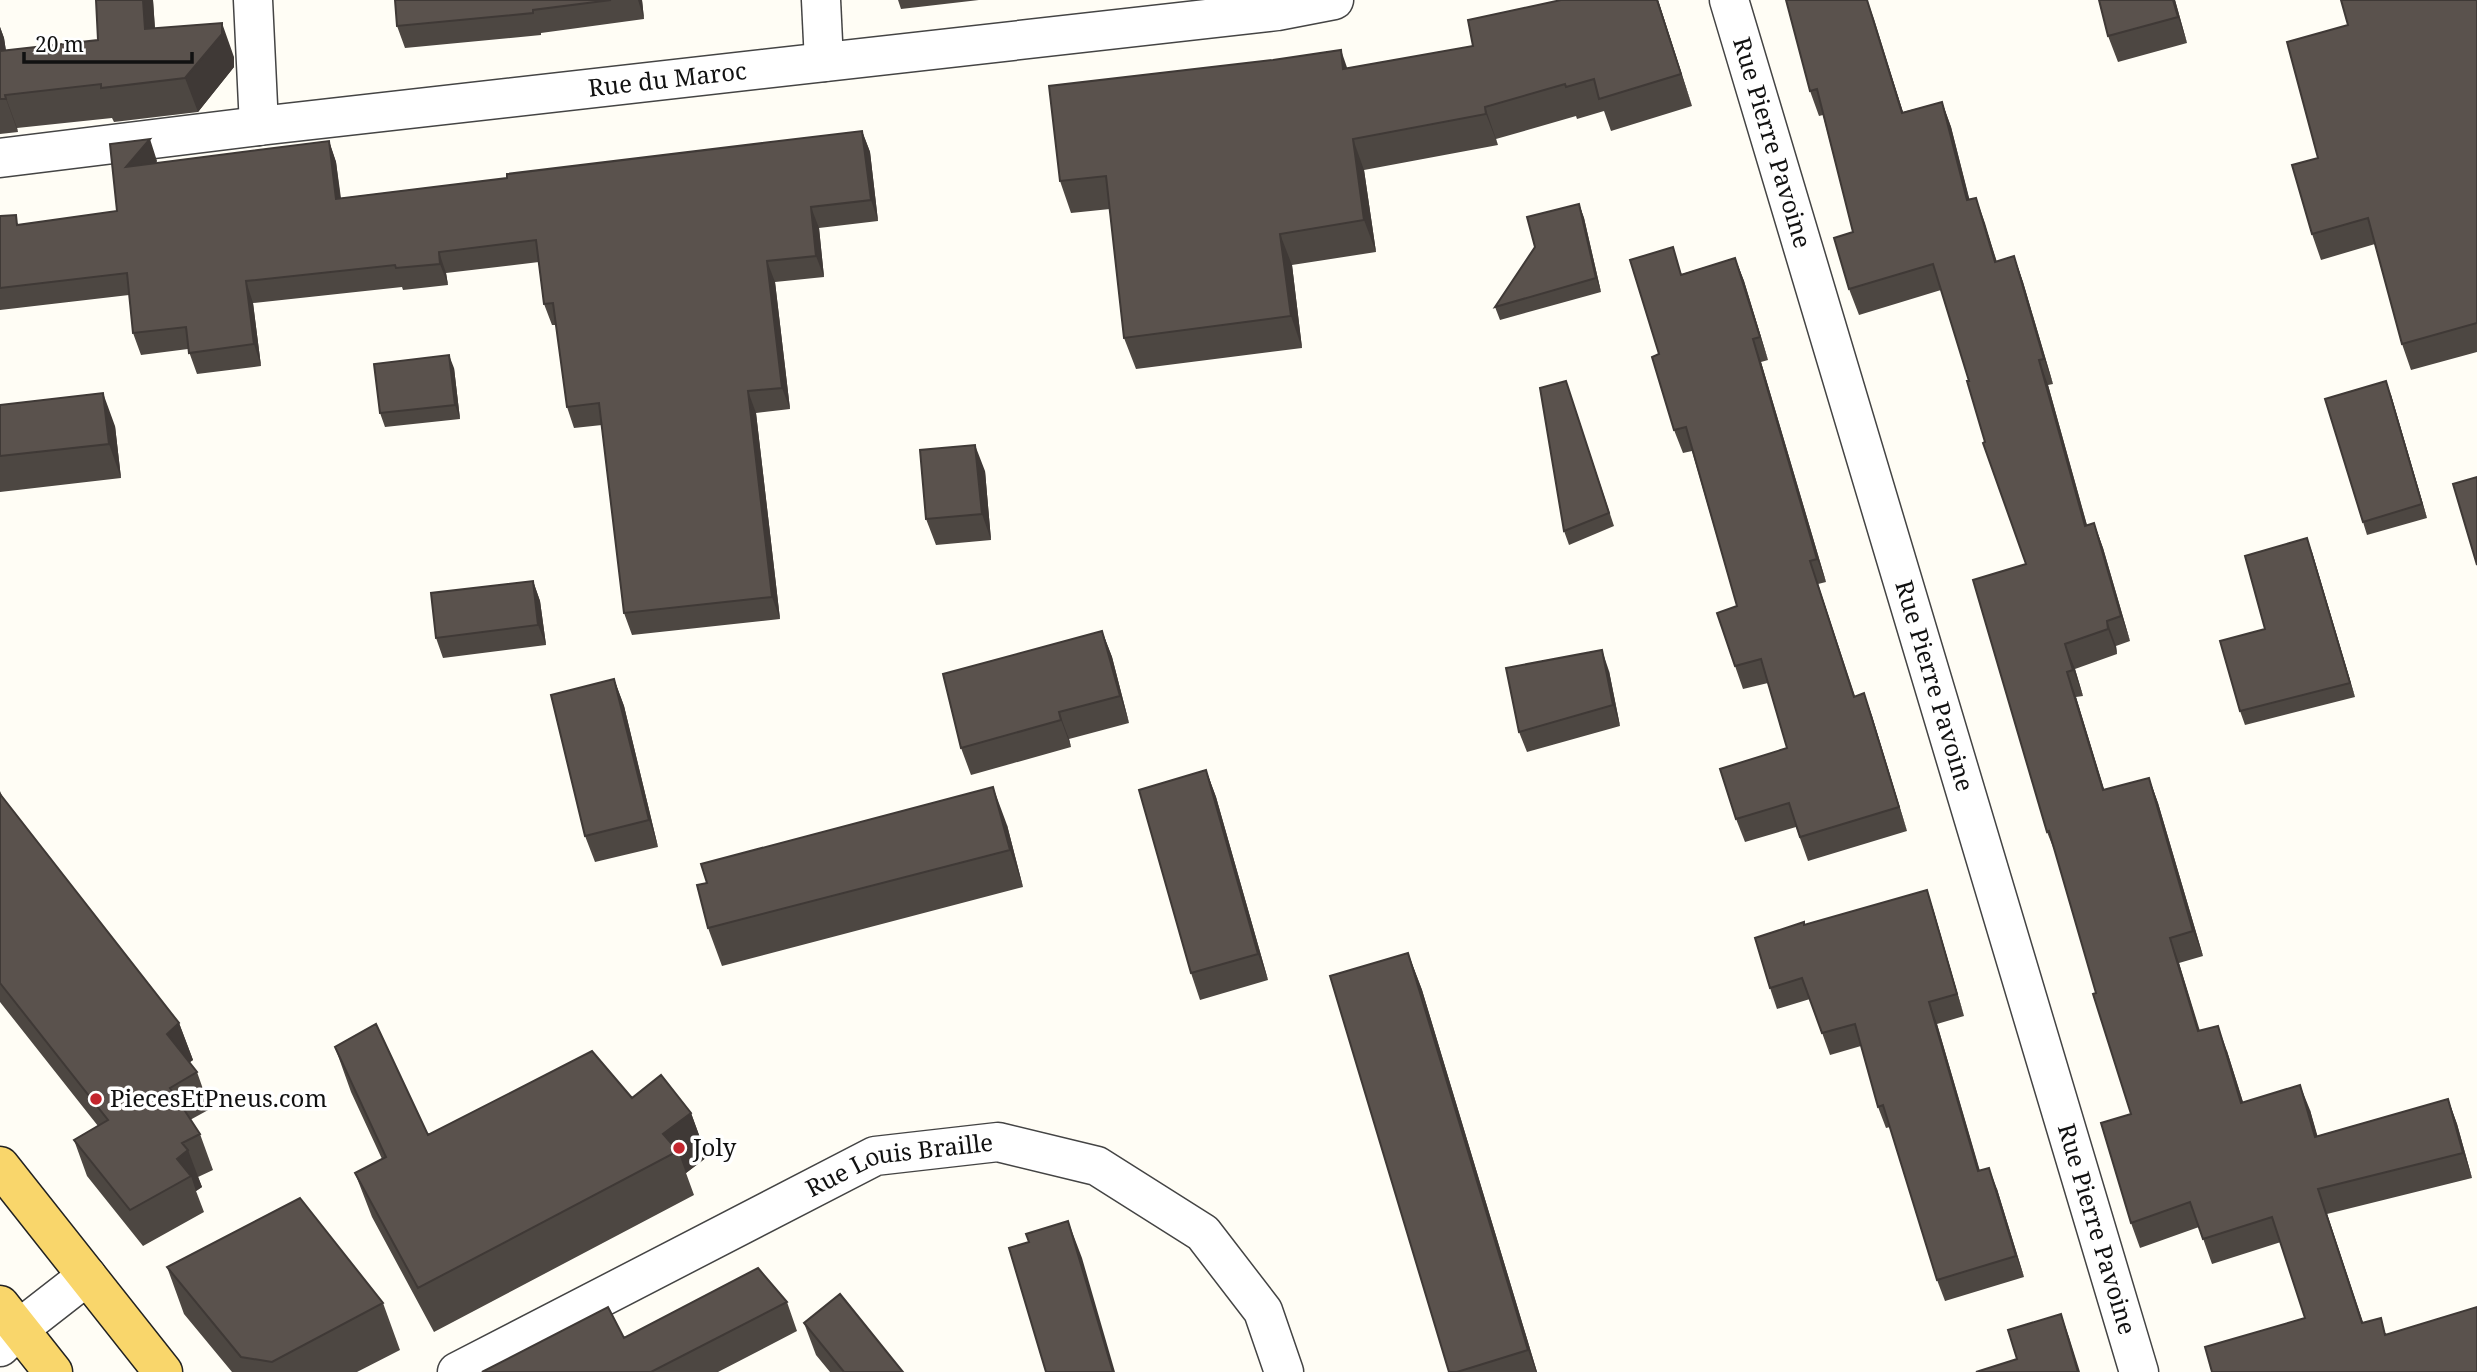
<svg xmlns="http://www.w3.org/2000/svg" width="2477" height="1372" viewBox="0 0 2477 1372" font-family="'Noto Serif',serif">
<rect width="100%" height="100%" fill="#fffdf5"/>
<g fill="none" stroke-linecap="round" stroke-linejoin="round">
<defs>
<g id="minor">
<path d="M 253,0 L 259,126"/>
<path d="M 821,0 L 824,62"/>
<path id="s1" d="M 1729,0 L 2139,1372"/>
<path id="s2" d="M 0,158 L 259,126 L 1277,11 L 1334,0"/>
<path d="M 0,1347 L 19,1329 L 87,1276"/>
<path id="s3" d="M 457,1372 L 875,1156 L 998,1142 L 1097,1166 L 1203,1233 L 1263,1311 L 1284,1372"/>
</g>
<path id="primary" d="M 0,1166 L 163,1372
M 0,1305 L 53,1372"/>
</defs>
<!-- minor casing -->
<use href="#minor" stroke="#444" stroke-width="41"/>
<!-- primary casing -->
<use href="#primary" stroke="#222" stroke-width="41"/>
<!-- minor -->
<use href="#minor" stroke="#fff" stroke-width="38"/>
<!-- primary -->
<use href="#primary" stroke="#f9d66b" stroke-width="38"/>
</g>
<!-- wall -->
<path fill="#4d4742" d="M 96,0 L 153,0 L 155,28 L 234,57 L 234,67 L 198,112 L 114,122 L 112,118 L 17,128 L 18,132 L 0,134 L 0,27 L 4,38 L 6,51 L 98,40 Z
M 395,0 L 642,0 L 644,19 L 541,33 L 541,35 L 405,48 L 397,26 Z
M 898,0 L 979,0 L 901,9 Z
M 1658,0 L 1692,106 L 1611,131 L 1604,111 L 1577,119 L 1576,116 L 1496,139 L 1498,145 L 1364,170 L 1376,252 L 1292,265 L 1302,348 L 1136,369 L 1124,338 L 1110,209 L 1071,213 L 1060,181 L 1347,68 L 1473,46 Z
M 1867,0 L 1903,112 L 1942,102 L 1951,127 L 1969,199 L 1976,198 L 1997,262 L 2014,256 L 2023,282 L 2053,384 L 2048,385 L 2087,525 L 2094,523 L 2103,548 L 2130,641 L 2116,646 L 2117,654 L 2075,669 L 2083,696 L 2076,697 L 2104,790 L 2149,778 L 2158,803 L 2203,956 L 2179,963 L 2200,1031 L 2227,1051 L 2243,1102 L 2310,1110 L 2317,1136 L 2448,1099 L 2457,1124 L 2472,1178 L 2327,1214 L 2363,1322 L 2387,1334 L 2477,1372 L 2305,1318 L 2281,1242 L 2212,1264 L 2199,1227 L 2140,1248 L 2131,1223 L 2131,1114 L 2057,857 L 2047,832 L 2026,564 L 1985,442 L 1969,381 L 1941,290 L 1859,315 L 1849,289 L 1853,232 L 1823,115 L 1819,116 L 1810,91 Z
M 2099,0 L 2175,0 L 2187,43 L 2118,62 L 2108,36 Z
M 2477,0 L 2477,352 L 2411,370 L 2402,344 L 2375,244 L 2321,260 L 2312,234 L 2318,158 L 2348,25 Z
M 862,131 L 870,152 L 878,221 L 819,228 L 824,277 L 775,282 L 790,409 L 756,413 L 780,619 L 632,635 L 624,613 L 602,425 L 574,428 L 567,407 L 556,325 L 552,325 L 544,304 L 539,262 L 446,273 L 448,285 L 403,290 L 402,287 L 253,303 L 261,366 L 197,374 L 188,349 L 141,355 L 133,333 L 129,295 L 0,310 L 0,216 L 19,225 L 117,211 L 110,144 L 157,161 L 155,164 L 329,141 L 336,162 L 341,198 L 507,178 Z
M 1579,204 L 1584,218 L 1601,292 L 1500,320 L 1495,307 Z
M 1735,258 L 1744,281 L 1768,360 L 1761,362 L 1826,582 L 1818,584 L 1855,696 L 1864,693 L 1872,716 L 1907,831 L 1808,861 L 1796,827 L 1745,842 L 1736,819 L 1787,748 L 1768,683 L 1743,689 L 1735,666 L 1737,606 L 1692,451 L 1683,453 L 1674,430 L 1659,354 L 1682,274 Z
M 454,368 L 460,419 L 385,427 L 380,413 Z
M 1566,381 L 1614,526 L 1569,545 L 1564,531 Z
M 2391,395 L 2427,518 L 2367,535 L 2363,522 Z
M 0,405 L 115,426 L 121,478 L 0,492 Z
M 985,471 L 991,540 L 936,545 L 926,519 Z
M 2312,552 L 2355,697 L 2245,725 L 2240,711 L 2265,629 Z
M 533,581 L 540,601 L 546,645 L 443,658 L 436,638 Z
M 1102,631 L 1112,657 L 1129,723 L 1069,739 L 1071,747 L 971,775 L 961,748 Z
M 1609,671 L 1620,726 L 1527,752 L 1519,732 Z
M 614,679 L 624,706 L 658,847 L 595,862 L 585,836 Z
M 1206,770 L 1216,797 L 1268,980 L 1200,1000 L 1191,973 Z
M 0,791 L 3,798 L 179,1023 L 193,1060 L 189,1062 L 197,1072 L 210,1109 L 190,1120 L 200,1134 L 213,1170 L 198,1177 L 202,1187 L 196,1191 L 204,1212 L 143,1246 L 87,1176 L 74,1140 L 98,1126 L 0,1002 Z
M 1007,825 L 1023,887 L 722,966 L 708,928 Z
M 1927,890 L 1934,912 L 1964,1016 L 1937,1024 L 1980,1171 L 1997,1189 L 2024,1277 L 1945,1301 L 1937,1280 L 1890,1127 L 1886,1128 L 1878,1107 L 1861,1046 L 1830,1055 L 1810,999 L 1777,1009 L 1770,988 L 1805,925 Z
M 1408,953 L 1422,990 L 1537,1372 L 1449,1372 Z
M 335,1047 L 428,1135 L 632,1098 L 691,1113 L 707,1157 L 686,1173 L 694,1195 L 434,1332 L 372,1217 L 355,1173 L 382,1159 L 351,1092 Z
M 167,1267 L 383,1303 L 400,1350 L 357,1372 L 232,1372 L 184,1314 Z
M 787,1302 L 797,1331 L 718,1372 L 482,1372 Z
M 804,1323 L 903,1372 L 830,1372 L 816,1355 Z"/>
<!-- shaded-wall -->
<path fill="#3f3936" d="M 143,0 L 153,0 L 157,62 L 145,29 Z
M 638,0 L 642,0 L 644,19 Z
M 1657,0 L 1658,0 L 1692,106 L 1681,74 Z
M 1867,0 L 1874,19 L 1911,138 L 1902,113 Z
M 2173,0 L 2175,0 L 2187,43 L 2178,17 Z
M 222,23 L 234,57 L 234,67 L 198,112 L 185,78 Z
M 0,27 L 4,38 L 11,85 L 0,55 Z
M 1341,50 L 1352,82 L 1343,69 Z
M 5,95 L 17,128 L 18,132 L 6,99 Z
M 1942,102 L 1951,127 L 1976,225 L 1967,200 Z
M 1485,107 L 1496,139 L 1498,145 L 1486,114 Z
M 862,131 L 870,152 L 878,221 L 871,200 Z
M 150,139 L 157,161 L 134,189 L 126,167 Z
M 1353,139 L 1364,170 L 1376,252 L 1364,220 Z
M 329,141 L 336,162 L 343,220 L 336,199 Z
M 1976,198 L 1985,223 L 2004,287 L 1995,262 Z
M 1579,204 L 1584,218 L 1601,292 L 1596,278 Z
M 811,207 L 819,228 L 824,277 L 816,256 Z
M 1280,234 L 1292,265 L 1302,348 L 1291,316 Z
M 439,252 L 446,273 L 448,285 L 440,264 Z
M 2014,256 L 2023,282 L 2053,384 L 2044,359 Z
M 1735,258 L 1744,281 L 1768,360 L 1760,337 Z
M 767,261 L 775,282 L 790,409 L 782,388 Z
M 246,281 L 253,303 L 261,366 L 254,344 Z
M 1753,339 L 1761,362 L 1826,582 L 1817,559 Z
M 449,355 L 454,368 L 460,419 L 455,405 Z
M 2039,360 L 2048,385 L 2094,551 L 2085,526 Z
M 2386,381 L 2391,395 L 2427,518 L 2422,504 Z
M 748,391 L 756,413 L 780,619 L 772,597 Z
M 103,393 L 115,426 L 121,478 L 109,444 Z
M 975,445 L 985,471 L 991,540 L 982,514 Z
M 2094,523 L 2103,548 L 2130,641 L 2121,616 Z
M 2307,538 L 2312,552 L 2355,697 L 2350,683 Z
M 1810,561 L 1818,584 L 1862,720 L 1854,697 Z
M 533,581 L 540,601 L 546,645 L 538,625 Z
M 2107,621 L 2116,646 L 2117,654 L 2108,629 Z
M 1102,631 L 1112,657 L 1129,723 L 1120,696 Z
M 2065,644 L 2075,669 L 2083,696 L 2073,670 Z
M 1602,650 L 1609,671 L 1620,726 L 1613,705 Z
M 2067,672 L 2076,697 L 2112,815 L 2103,790 Z
M 614,679 L 624,706 L 658,847 L 649,820 Z
M 1864,693 L 1872,716 L 1907,831 L 1899,807 Z
M 1059,712 L 1069,739 L 1071,747 L 1061,720 Z
M 1206,770 L 1216,797 L 1268,980 L 1258,954 Z
M 2149,778 L 2158,803 L 2203,956 L 2193,931 Z
M 993,787 L 1007,825 L 1023,887 L 1010,850 Z
M 1927,890 L 1934,912 L 1964,1016 L 1957,994 Z
M 2170,938 L 2179,963 L 2207,1057 L 2198,1031 Z
M 1408,953 L 1422,990 L 1537,1372 L 1536,1372 L 1528,1350 Z
M 1929,1002 L 1937,1024 L 1986,1193 L 1978,1171 Z
M 179,1023 L 193,1060 L 180,1070 L 167,1034 Z
M 2218,1026 L 2227,1051 L 2251,1128 L 2241,1103 Z
M 2300,1085 L 2310,1110 L 2325,1162 L 2315,1137 Z
M 2448,1099 L 2457,1124 L 2472,1178 L 2463,1153 Z
M 691,1113 L 707,1157 L 686,1173 L 678,1151 L 663,1134 Z
M 188,1150 L 202,1187 L 196,1191 L 191,1176 L 177,1159 Z
M 1989,1168 L 1997,1189 L 2024,1277 L 2016,1256 Z
M 2318,1189 L 2327,1214 L 2371,1348 L 2362,1323 Z
M 1068,1221 L 1082,1258 L 1115,1372 L 1113,1372 Z
M 2061,1314 L 2069,1337 L 2080,1372 L 2078,1372 Z"/>
<!-- building -->
<path fill="#5a524d" stroke="#3f3936" stroke-width="2" d="M 96,0 L 143,0 L 145,29 L 222,23 L 222,34 L 185,78 L 101,88 L 101,84 L 5,95 L 6,99 L 0,99 L 0,51 L 98,40 Z
M 395,0 L 611,0 L 533,10 L 533,13 L 397,26 Z
M 1561,0 L 1657,0 L 1681,74 L 1599,99 L 1594,79 L 1566,87 L 1565,84 L 1485,107 L 1486,114 L 1353,139 L 1364,220 L 1280,234 L 1291,316 L 1124,338 L 1106,176 L 1060,181 L 1049,86 L 1273,60 L 1341,50 L 1343,69 L 1473,46 L 1468,20 Z
M 1786,0 L 1867,0 L 1902,113 L 1942,102 L 1967,200 L 1976,198 L 1995,262 L 2014,256 L 2044,359 L 2039,360 L 2085,526 L 2094,523 L 2121,616 L 2107,621 L 2108,629 L 2065,644 L 2073,670 L 2067,672 L 2103,790 L 2149,778 L 2193,931 L 2170,938 L 2198,1031 L 2218,1026 L 2241,1103 L 2300,1085 L 2315,1137 L 2448,1099 L 2463,1153 L 2318,1189 L 2362,1323 L 2381,1318 L 2385,1335 L 2477,1307 L 2477,1372 L 2212,1372 L 2205,1347 L 2305,1318 L 2272,1217 L 2203,1239 L 2190,1202 L 2131,1223 L 2101,1123 L 2131,1114 L 2093,994 L 2096,993 L 2049,831 L 2047,832 L 1973,580 L 2026,564 L 1983,443 L 1985,442 L 1967,381 L 1969,381 L 1933,264 L 1849,289 L 1834,238 L 1853,232 L 1817,89 L 1810,91 Z
M 2099,0 L 2173,0 L 2178,17 L 2108,36 Z
M 2341,0 L 2477,0 L 2477,323 L 2402,344 L 2368,218 L 2312,234 L 2292,165 L 2318,158 L 2287,42 L 2348,25 Z
M 862,131 L 871,200 L 811,207 L 816,256 L 767,261 L 782,388 L 748,391 L 772,597 L 624,613 L 599,403 L 567,407 L 553,303 L 544,304 L 536,240 L 439,252 L 440,264 L 396,268 L 395,265 L 246,281 L 254,344 L 189,353 L 186,327 L 133,333 L 127,273 L 0,288 L 0,216 L 16,215 L 17,225 L 117,211 L 110,144 L 150,139 L 126,167 L 329,141 L 336,199 L 507,178 L 507,174 Z
M 1579,204 L 1596,278 L 1495,307 L 1535,247 L 1527,217 Z
M 1673,247 L 1681,275 L 1735,258 L 1760,337 L 1753,339 L 1817,559 L 1810,561 L 1854,697 L 1864,693 L 1899,807 L 1800,837 L 1789,803 L 1736,819 L 1720,769 L 1787,748 L 1761,659 L 1735,666 L 1717,613 L 1737,606 L 1686,427 L 1674,430 L 1652,357 L 1659,354 L 1630,260 Z
M 449,355 L 455,405 L 380,413 L 374,364 Z
M 1566,381 L 1609,513 L 1564,531 L 1540,388 Z
M 2386,381 L 2422,504 L 2363,522 L 2325,399 Z
M 103,393 L 109,444 L 0,456 L 0,405 Z
M 975,445 L 982,514 L 926,519 L 920,450 Z
M 2477,477 L 2477,565 L 2453,484 Z
M 2307,538 L 2350,683 L 2240,711 L 2220,641 L 2265,629 L 2245,556 Z
M 533,581 L 538,625 L 436,638 L 431,593 Z
M 1102,631 L 1120,696 L 1059,712 L 1061,720 L 961,748 L 943,674 Z
M 1602,650 L 1613,705 L 1519,732 L 1506,668 Z
M 614,679 L 649,820 L 585,836 L 551,695 Z
M 1206,770 L 1258,954 L 1191,973 L 1139,790 Z
M 993,787 L 1010,850 L 708,928 L 697,885 L 707,883 L 701,864 Z
M 0,794 L 179,1023 L 167,1034 L 197,1072 L 170,1088 L 200,1134 L 182,1143 L 188,1150 L 177,1159 L 191,1176 L 130,1210 L 74,1140 L 108,1120 L 0,983 Z
M 1927,890 L 1957,994 L 1929,1002 L 1978,1171 L 1989,1168 L 2016,1256 L 1937,1280 L 1883,1105 L 1878,1107 L 1855,1024 L 1822,1033 L 1802,978 L 1770,988 L 1755,938 L 1804,922 L 1804,925 Z
M 1408,953 L 1528,1350 L 1457,1372 L 1449,1372 L 1330,976 Z
M 376,1024 L 428,1135 L 592,1051 L 632,1098 L 661,1075 L 691,1113 L 663,1134 L 678,1151 L 418,1288 L 355,1173 L 386,1157 L 335,1047 Z
M 300,1198 L 383,1303 L 272,1362 L 241,1357 L 167,1267 Z
M 1068,1221 L 1113,1372 L 1046,1372 L 1009,1248 L 1029,1242 L 1026,1234 Z
M 758,1268 L 787,1302 L 651,1372 L 482,1372 L 608,1307 L 624,1338 Z
M 840,1294 L 903,1372 L 844,1372 L 804,1323 Z
M 2061,1314 L 2078,1372 L 1976,1372 L 2017,1359 L 2008,1330 Z"/>
<!-- markers -->
<g fill="#c4262e" stroke="#fff" stroke-width="2.5">
<circle cx="96" cy="1099" r="7"/>
<circle cx="679" cy="1148" r="7"/>
</g>
<g text-anchor="middle" stroke-width="7" stroke-linejoin="round" paint-order="stroke">
<!-- street labels -->
<g font-size="24" fill="#111" stroke="#fff">
<text dy="8" stroke="none"><textPath href="#s2" startOffset="672">Rue du Maroc</textPath></text>
<text dy="8" stroke="none"><textPath href="#s1" startOffset="149">Rue Pierre Pavoine</textPath></text>
<text dy="8" stroke="none"><textPath href="#s1" startOffset="716">Rue Pierre Pavoine</textPath></text>
<text dy="8" stroke="none"><textPath href="#s3" startOffset="492">Rue Louis Braille</textPath></text>
<text dy="8" stroke="none"><textPath href="#s1" startOffset="1283">Rue Pierre Pavoine</textPath></text>
</g>
<!-- poi labels -->
<g font-size="24" fill="#111" stroke="#fff" text-anchor="start">
<text x="110" y="1107">PiecesEtPneus.com</text>
<text x="693" y="1156">Joly</text>
</g>
</g>
<!-- scale -->
<path d="M24 52v10h168v-10" fill="none" stroke="#111111" stroke-width="3.5"/>
<text x="35" y="52" font-size="21" fill="#111111" stroke="#ffffff" stroke-width="5" paint-order="stroke">20 m</text>
</svg>
